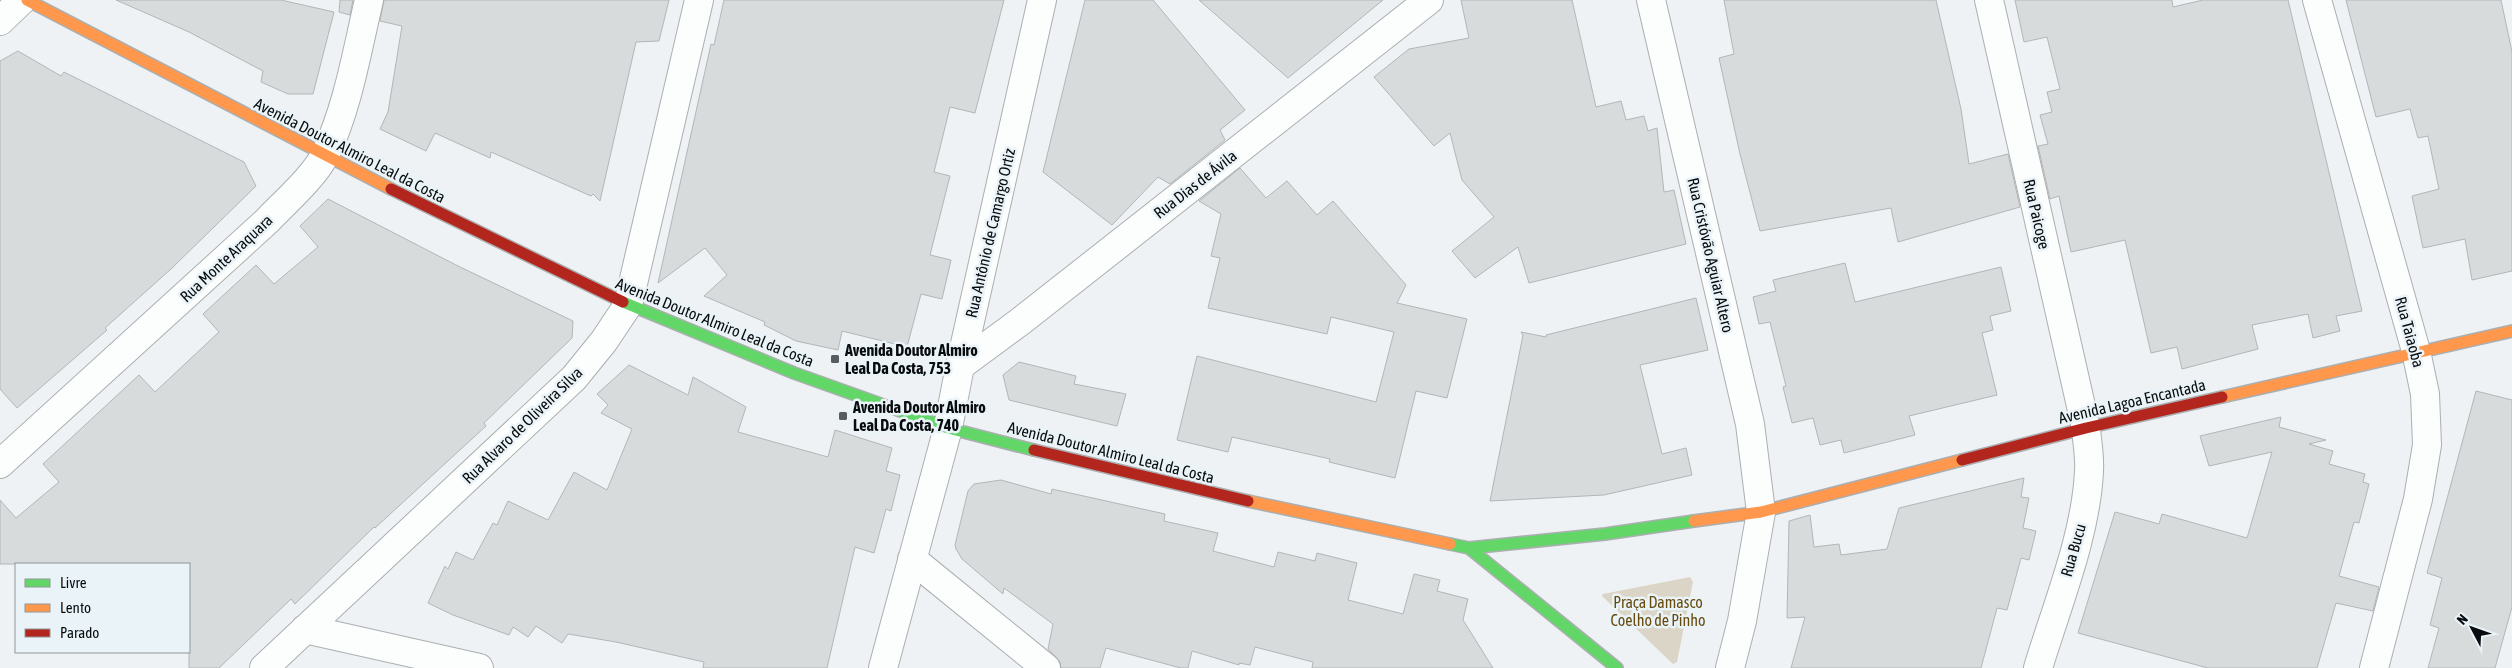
<svg xmlns="http://www.w3.org/2000/svg" width="2512" height="668" viewBox="0 0 2512 668" font-family="'Asap Condensed',sans-serif">
<rect width="100%" height="100%" fill="#eef2f4"/>
<!-- green -->
<path fill="#dbd5c7" d="M 1690,577 L 1693,582 L 1677,662 L 1673,664 L 1602,596 L 1603,594 Z"/>
<!-- building -->
<path fill="#d7dbdc" stroke="#b2b6b8" d="M 116,0 L 281,0 L 334,12 L 313,94 L 288,94 L 261,82 L 263,71 L 189,32 Z
M 340,0 L 353,0 L 350,15 L 339,12 Z
M 384,0 L 669,0 L 659,41 L 636,42 L 600,201 L 593,194 L 591,196 L 491,152 L 490,158 L 435,133 L 426,151 L 380,129 L 388,112 L 402,26 L 380,21 Z
M 724,0 L 1004,0 L 975,113 L 950,107 L 934,172 L 950,176 L 930,255 L 951,260 L 942,299 L 921,294 L 907,347 L 842,331 L 838,350 L 796,341 L 764,325 L 765,322 L 704,296 L 727,275 L 705,248 L 658,283 L 711,44 L 714,45 Z
M 1085,0 L 1153,0 L 1245,110 L 1220,130 L 1225,140 L 1170,184 L 1158,177 L 1112,225 L 1043,172 Z
M 1199,0 L 1383,0 L 1288,78 Z
M 1461,0 L 1572,0 L 1596,107 L 1621,101 L 1626,120 L 1644,116 L 1648,131 L 1657,128 L 1664,192 L 1674,190 L 1686,244 L 1529,283 L 1518,247 L 1475,278 L 1452,251 L 1494,217 L 1462,180 L 1450,133 L 1434,146 L 1374,77 L 1409,49 L 1469,38 Z
M 1724,0 L 1936,0 L 1961,109 L 1969,164 L 2008,154 L 2020,207 L 1898,242 L 1891,208 L 1760,231 L 1740,154 L 1719,58 L 1734,54 Z
M 2015,0 L 2172,0 L 2173,7 L 2203,0 L 2288,0 L 2362,311 L 2336,316 L 2340,331 L 2313,338 L 2308,314 L 2252,325 L 2258,349 L 2182,369 L 2177,347 L 2151,353 L 2125,240 L 2071,252 L 2059,196 L 2050,199 L 2038,146 L 2048,144 L 2040,115 L 2052,112 L 2047,92 L 2060,89 L 2047,37 L 2024,42 Z
M 2346,0 L 2501,0 L 2512,52 L 2512,271 L 2472,280 L 2465,239 L 2423,248 L 2412,196 L 2439,189 L 2428,136 L 2418,138 L 2410,109 L 2376,117 Z
M 18,51 L 61,76 L 64,72 L 244,162 L 256,186 L 171,269 L 105,328 L 107,330 L 17,408 L 0,389 L 0,61 Z
M 1240,168 L 1266,198 L 1287,181 L 1317,215 L 1333,201 L 1406,285 L 1397,303 L 1467,319 L 1447,398 L 1416,391 L 1395,478 L 1329,462 L 1330,459 L 1232,437 L 1228,452 L 1177,440 L 1197,356 L 1376,402 L 1394,332 L 1331,317 L 1327,334 L 1208,308 L 1220,258 L 1211,256 L 1221,214 L 1199,201 Z
M 328,199 L 458,266 L 573,321 L 572,338 L 484,423 L 486,426 L 375,528 L 374,527 L 295,604 L 291,599 L 219,668 L 189,668 L 189,564 L 0,564 L 0,500 L 16,518 L 59,482 L 43,464 L 139,375 L 155,392 L 219,332 L 203,314 L 256,265 L 274,284 L 318,247 L 300,226 Z
M 1845,263 L 1855,302 L 2001,267 L 2011,311 L 1990,316 L 1993,330 L 1982,333 L 1997,395 L 1909,416 L 1915,435 L 1844,453 L 1841,440 L 1820,445 L 1813,418 L 1792,423 L 1783,387 L 1786,386 L 1770,322 L 1759,324 L 1753,297 L 1776,291 L 1773,280 Z
M 1696,298 L 1708,350 L 1640,365 L 1662,454 L 1686,448 L 1692,475 L 1604,495 L 1490,501 L 1523,335 L 1521,332 L 1546,337 L 1546,335 Z
M 1019,362 L 1076,376 L 1074,384 L 1126,394 L 1117,426 L 1009,400 L 1003,375 Z
M 629,365 L 688,395 L 693,377 L 746,407 L 738,432 L 828,457 L 835,430 L 892,448 L 886,471 L 900,475 L 891,511 L 886,509 L 874,553 L 855,547 L 827,668 L 703,668 L 704,662 L 616,642 L 568,634 L 562,643 L 536,626 L 528,637 L 513,627 L 509,635 L 453,615 L 428,603 L 445,566 L 448,569 L 456,552 L 473,560 L 493,523 L 497,525 L 508,501 L 548,520 L 574,472 L 607,490 L 632,429 L 601,413 L 608,405 L 597,394 Z
M 2476,391 L 2512,400 L 2512,607 L 2495,668 L 2428,668 L 2439,628 L 2430,625 L 2442,578 L 2427,573 Z
M 2281,417 L 2279,427 L 2326,440 L 2309,444 L 2333,451 L 2329,464 L 2365,474 L 2363,482 L 2369,484 L 2359,523 L 2354,522 L 2339,576 L 2379,587 L 2373,611 L 2336,603 L 2317,668 L 2208,668 L 2078,633 L 2115,512 L 2159,524 L 2162,514 L 2247,538 L 2272,452 L 2209,466 L 2200,436 Z
M 2024,478 L 2021,497 L 2029,498 L 2023,528 L 2036,531 L 2029,560 L 2021,558 L 2007,610 L 1997,608 L 1981,668 L 1791,668 L 1805,617 L 1787,618 L 1789,521 L 1810,515 L 1814,547 L 1839,544 L 1841,555 L 1887,549 L 1899,508 Z
M 1001,480 L 1051,494 L 1052,489 L 1165,514 L 1164,521 L 1218,533 L 1213,551 L 1274,567 L 1278,552 L 1315,561 L 1317,553 L 1357,563 L 1348,600 L 1403,614 L 1414,574 L 1440,580 L 1437,591 L 1468,599 L 1463,620 L 1493,668 L 1312,668 L 1313,662 L 1255,647 L 1250,665 L 1239,663 L 1239,665 L 1192,651 L 1188,668 L 1181,668 L 1106,648 L 1100,668 L 1061,668 L 1060,662 L 1048,649 L 1053,624 L 1004,588 L 1003,594 L 962,559 L 956,549 L 955,545 L 968,491 L 974,484 Z"/>
<g fill="none" stroke-linecap="round" stroke-linejoin="round">
<defs>
<path id="street" d="M 1651,0 L 1750,424 L 1761,512 L 1742,621 L 1730,668
M 1989,0 L 2086,428 C 2087,442 2090,457 2089,471 C 2086,536 2057,605 2038,668
M 2317,0 L 2416,351 L 2425,394 L 2427,445 L 2418,499 L 2374,668
M 0,21 L 22,0
M 960,366 L 1021,321 L 1429,0
M 0,464 L 267,221 C 285,202 313,178 325,155 C 348,107 357,51 369,0
M 912,559 L 1046,668
M 305,629 L 479,668
M 264,668 L 574,378 L 604,341 L 628,305 L 699,0
M 883,668 L 948,428 L 960,366 L 1042,0"/>
<path id="fast" d="M 623,302 L 794,373 L 948,428 L 1034,450
M 1450,544 L 1469,548 L 1605,534 L 1694,521
M 1469,548 L 1617,668"/>
<path id="slow" d="M 27,0 L 391,189
M 2222,397 L 2512,331
M 1248,501 L 1450,544
M 1694,521 L 1761,512 L 1962,460"/>
<path id="jam" d="M 391,189 L 623,302
M 1034,450 L 1248,501
M 1962,460 L 2086,428 L 2222,397"/>
</defs>
<!-- street casing -->
<use href="#street" stroke="#abafb1" stroke-width="30"/>
<!-- fast casing -->
<use href="#fast" stroke="#abafb1" stroke-width="14"/>
<!-- slow casing -->
<use href="#slow" stroke="#abafb1" stroke-width="14"/>
<!-- jam casing -->
<use href="#jam" stroke="#abafb1" stroke-width="14"/>
<!-- street -->
<use href="#street" stroke="#fcfdfd" stroke-width="28"/>
<!-- fast -->
<use href="#fast" stroke="#63d668" stroke-width="11"/>
<!-- slow -->
<use href="#slow" stroke="#ff974d" stroke-width="11"/>
<!-- jam -->
<use href="#jam" stroke="#b3261e" stroke-width="11"/>
</g>
<!-- markers -->
<g fill="#595c5e" stroke="#eaf3f8" stroke-width="2">
<rect x="830" y="354" width="10" height="10" rx="2.5"/>
<rect x="838" y="411" width="10" height="10" rx="2.5"/>
</g>
<g text-anchor="middle" stroke-width="5" stroke-linejoin="round" paint-order="stroke">
<!-- street labels -->
<g font-size="16" fill="#090c0e" stroke="#eaf3f8">
<text transform="translate(350 150) rotate(27)" y="6">Avenida Doutor Almiro Leal da Costa</text>
<text transform="translate(1195 184) rotate(-38)" y="6">Rua Dias de Ávila</text>
<text transform="translate(2037 214) rotate(77)" y="6">Rua Paicoge</text>
<text transform="translate(990 233) rotate(-77)" y="6">Rua Antônio de Camargo Ortiz</text>
<text transform="translate(1711 255) rotate(77)" y="6">Rua Cristóvão Aguiar Altero</text>
<text transform="translate(226 258) rotate(-43)" y="6">Rua Monte Araquara</text>
<text transform="translate(715 322) rotate(22)" y="6">Avenida Doutor Almiro Leal da Costa</text>
<text transform="translate(2410 332) rotate(75)" y="6">Rua Taiaoba</text>
<text transform="translate(2132 401) rotate(-13)" y="6">Avenida Lagoa Encantada</text>
<text transform="translate(522 425) rotate(-44)" y="6">Rua Alvaro de Oliveira Silva</text>
<text transform="translate(1111 452) rotate(14)" y="6">Avenida Doutor Almiro Leal da Costa</text>
<text transform="translate(2073 550) rotate(-74)" y="6">Rua Bucu</text>
</g>
<!-- poi labels -->
<g font-size="16" font-weight="bold" fill="#090c0e" stroke="#eaf3f8" text-anchor="start">
<text x="845" y="356">Avenida Doutor Almiro<tspan x="845" dy="18">Leal Da Costa, 753</tspan></text>
<text x="853" y="413">Avenida Doutor Almiro<tspan x="853" dy="18">Leal Da Costa, 740</tspan></text>
</g>
<!-- park labels -->
<g font-size="16" fill="#684c0e" stroke="#eaf3f8">
<text x="1658" y="608">Praça Damasco<tspan x="1658" dy="18">Coelho de Pinho</tspan></text>
</g>
</g>
<!-- legend -->
<rect x="15" y="563" width="175" height="90" fill="#eaf3f8" stroke="#90979a"/>
<rect x="25" y="579" width="25" height="8" fill="#63d668" stroke="#90979a"/>
<text x="60" y="588" font-size="15" fill="#090c0e">Livre</text>
<rect x="25" y="604" width="25" height="8" fill="#ff974d" stroke="#90979a"/>
<text x="60" y="613" font-size="15" fill="#090c0e">Lento</text>
<rect x="25" y="629" width="25" height="8" fill="#b3261e" stroke="#90979a"/>
<text x="60" y="638" font-size="15" fill="#090c0e">Parado</text>
<!-- north arrow -->
<g transform="translate(2472 628) rotate(311)" stroke="#eaf3f8" stroke-width="4" paint-order="stroke">
<path d="M0-4L9 19L0 12L-9 19Z" fill="#090c0e"/>
<text y="-8" font-size="14" font-weight="bold" text-anchor="middle" fill="#090c0e">N</text>
</g>
</svg>
